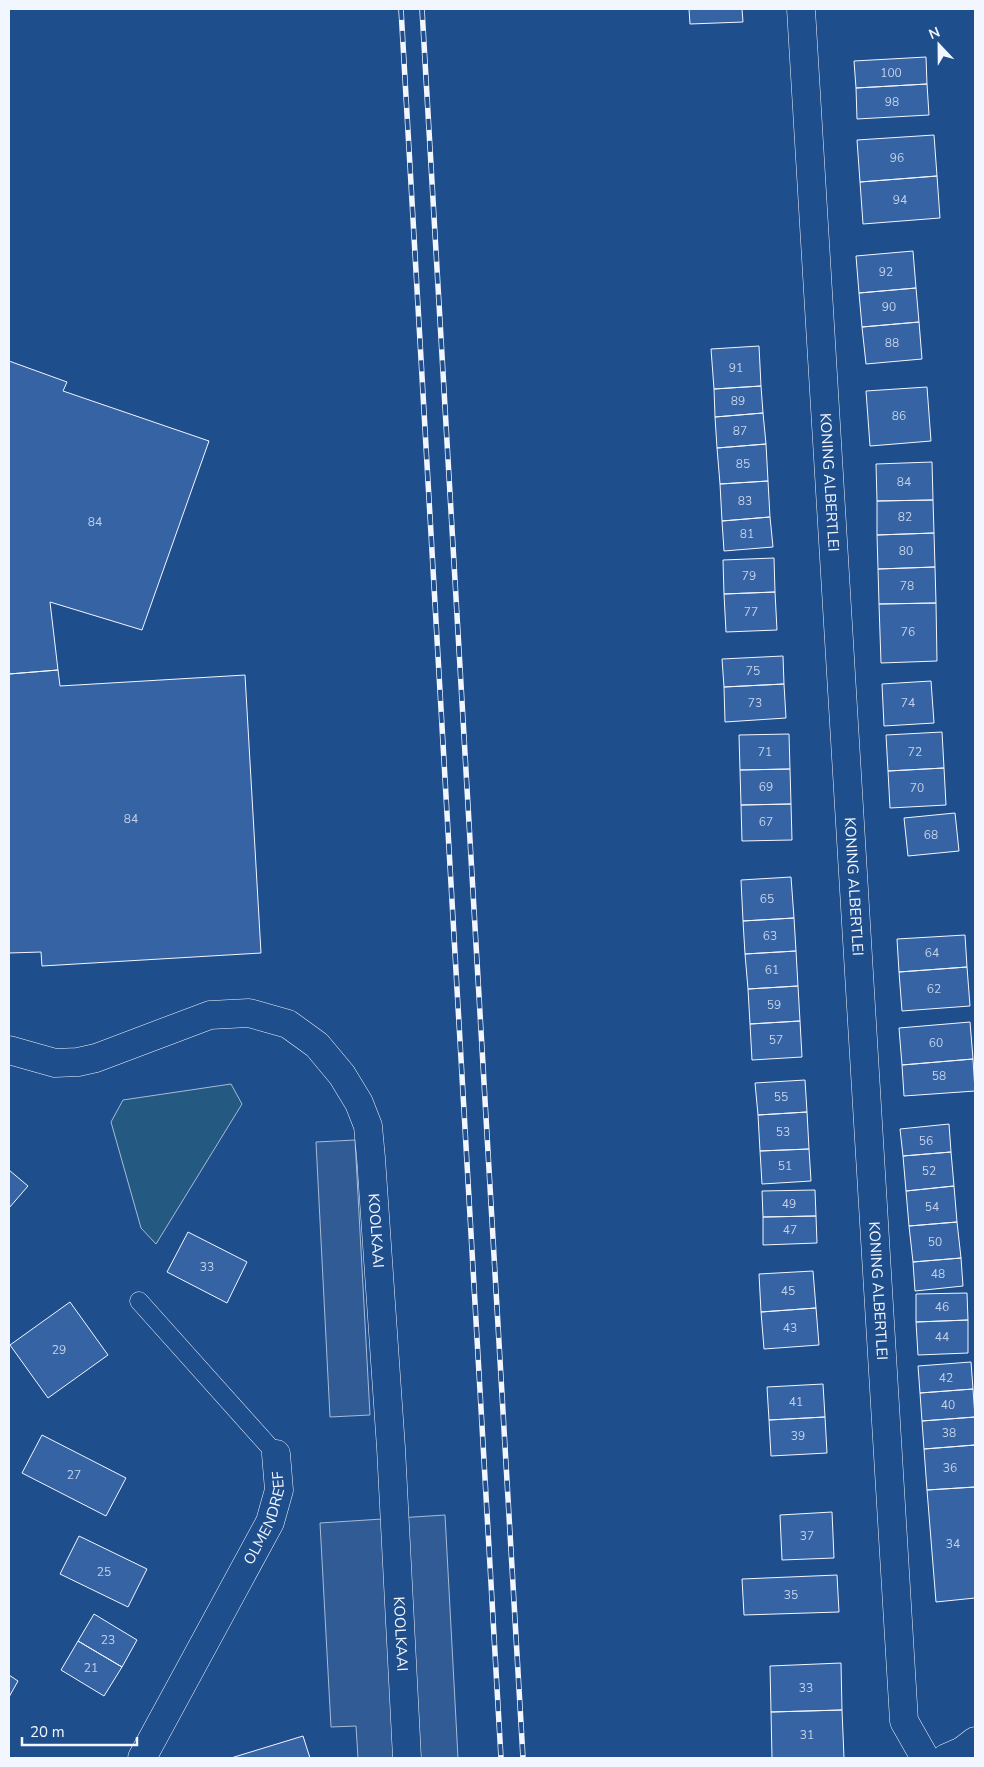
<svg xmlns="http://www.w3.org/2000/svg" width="984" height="1767" viewBox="0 0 984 1767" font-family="'Nunito Sans',sans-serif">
<rect width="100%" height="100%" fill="#1f4e8c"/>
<!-- green -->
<path fill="#245a82" stroke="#a8bbd7" d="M 231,1084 L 242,1104 L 156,1244 L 141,1228 L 111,1122 L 123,1100 Z"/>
<!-- parking -->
<path fill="#305b95" stroke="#a8bbd7" d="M 355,1140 L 370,1415 L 330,1417 L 316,1142 Z
M 445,1515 L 458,1758 L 358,1758 L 356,1726 L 331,1727 L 320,1523 Z"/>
<!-- building -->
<path fill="#3563a3" stroke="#f2f6ff" d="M 689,9 L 742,9 L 743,22 L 690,24 Z
M 926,57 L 927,84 L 856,88 L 854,61 Z
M 927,84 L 929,115 L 857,119 L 856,88 Z
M 934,135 L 937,176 L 860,182 L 857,140 Z
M 937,176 L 940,218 L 863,224 L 860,182 Z
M 913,251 L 916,288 L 859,293 L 856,256 Z
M 916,288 L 919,322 L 862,327 L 859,293 Z
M 919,322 L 922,359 L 866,364 L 862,327 Z
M 759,346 L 761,386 L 714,389 L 711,349 Z
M 9,361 L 67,382 L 63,391 L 209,441 L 142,630 L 50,602 L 58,670 L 9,674 Z
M 761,386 L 763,413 L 715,417 L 714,389 Z
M 927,387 L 931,441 L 870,446 L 866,391 Z
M 763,413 L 766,444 L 717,448 L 715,417 Z
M 766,444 L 768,481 L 720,484 L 717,448 Z
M 932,462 L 933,500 L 877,501 L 876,464 Z
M 768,481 L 770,517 L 722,521 L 720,484 Z
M 933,500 L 934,533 L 877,535 L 877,501 Z
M 770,517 L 773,547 L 724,551 L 722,521 Z
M 934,533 L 935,567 L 878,569 L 877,535 Z
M 774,558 L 775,592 L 724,594 L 723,560 Z
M 935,567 L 936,603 L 879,604 L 878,569 Z
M 775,592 L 777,630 L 726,632 L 724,594 Z
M 936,603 L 937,661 L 881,663 L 879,604 Z
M 783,656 L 784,684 L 724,687 L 722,659 Z
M 58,670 L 60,686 L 245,675 L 261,953 L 42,966 L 41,952 L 9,953 L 9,674 Z
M 931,681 L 934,723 L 884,726 L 882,684 Z
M 784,684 L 786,718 L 725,722 L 724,687 Z
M 942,732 L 944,768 L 888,771 L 886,735 Z
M 789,734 L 790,769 L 740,770 L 739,735 Z
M 944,768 L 946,805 L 890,808 L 888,771 Z
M 790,769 L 791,804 L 741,805 L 740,770 Z
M 791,804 L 792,840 L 742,841 L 741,805 Z
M 955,813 L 959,851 L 908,856 L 904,818 Z
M 791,877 L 794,918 L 743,921 L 741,880 Z
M 794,918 L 796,951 L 745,954 L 743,921 Z
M 965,935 L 967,967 L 899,972 L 897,939 Z
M 796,951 L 798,986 L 748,989 L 745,954 Z
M 967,967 L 970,1006 L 902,1011 L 899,972 Z
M 798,986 L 800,1021 L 750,1024 L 748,989 Z
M 800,1021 L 802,1057 L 752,1060 L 750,1024 Z
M 970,1022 L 973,1059 L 902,1065 L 899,1028 Z
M 973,1059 L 975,1091 L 904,1096 L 902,1065 Z
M 805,1080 L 807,1112 L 758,1115 L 755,1083 Z
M 807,1112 L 809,1149 L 760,1151 L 758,1115 Z
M 949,1124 L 951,1152 L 903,1156 L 900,1129 Z
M 809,1149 L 811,1181 L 762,1184 L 760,1151 Z
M 951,1152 L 954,1186 L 906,1191 L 903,1156 Z
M 9,1170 L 28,1186 L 9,1208 Z
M 954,1186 L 957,1222 L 909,1226 L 906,1191 Z
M 815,1190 L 816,1216 L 763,1217 L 762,1191 Z
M 816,1216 L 817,1243 L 763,1245 L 763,1217 Z
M 957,1222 L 961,1258 L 913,1262 L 909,1226 Z
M 188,1232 L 247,1262 L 227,1303 L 167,1272 Z
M 961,1258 L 963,1286 L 915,1291 L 913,1262 Z
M 813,1271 L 816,1308 L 761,1312 L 759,1274 Z
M 967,1293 L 968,1320 L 916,1322 L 916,1294 Z
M 70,1302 L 108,1355 L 48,1398 L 10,1345 Z
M 816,1308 L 819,1345 L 764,1349 L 761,1312 Z
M 968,1320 L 968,1353 L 918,1355 L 916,1322 Z
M 971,1362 L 973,1389 L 920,1393 L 918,1366 Z
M 823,1384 L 825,1417 L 769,1420 L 767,1387 Z
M 973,1389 L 975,1417 L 922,1421 L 920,1393 Z
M 825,1417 L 827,1453 L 771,1456 L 769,1420 Z
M 975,1417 L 975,1445 L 924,1449 L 922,1421 Z
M 42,1435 L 126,1478 L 106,1516 L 22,1473 Z
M 975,1445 L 975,1487 L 927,1490 L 924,1449 Z
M 975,1487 L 975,1598 L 936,1602 L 927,1490 Z
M 832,1512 L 834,1558 L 782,1560 L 780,1515 Z
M 79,1536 L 147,1569 L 128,1607 L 60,1574 Z
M 837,1575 L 839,1612 L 744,1615 L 742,1579 Z
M 94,1614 L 137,1640 L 122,1667 L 78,1641 Z
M 78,1641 L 122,1667 L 104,1696 L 61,1670 Z
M 841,1663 L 842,1710 L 771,1712 L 770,1666 Z
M 9,1675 L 18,1681 L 9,1697 Z
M 842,1710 L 844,1758 L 772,1758 L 771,1712 Z
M 303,1736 L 310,1758 L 231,1758 Z"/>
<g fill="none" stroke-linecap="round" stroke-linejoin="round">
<defs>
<path id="service" d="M 139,1301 L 276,1454"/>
<g id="minor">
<path id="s1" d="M 801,9 L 904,1721 L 925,1758"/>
<path id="s2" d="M 9,1050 L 55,1063 L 78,1062 L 96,1058 L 210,1015 L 249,1013 L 288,1024 L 317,1045 L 342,1075 L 359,1103 L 368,1126 L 371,1158 L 391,1448 L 407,1758"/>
<path id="s3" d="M 142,1758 L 270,1522 L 279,1490 L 276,1454"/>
<path d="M 946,1758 L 962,1751 L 975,1741"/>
</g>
</defs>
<!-- service casing -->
<use href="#service" stroke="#f2f6ff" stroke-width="19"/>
<!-- minor casing -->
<use href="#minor" stroke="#f2f6ff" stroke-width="29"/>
<!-- service -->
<use href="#service" stroke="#1f4e8c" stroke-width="18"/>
<!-- minor -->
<use href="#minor" stroke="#1f4e8c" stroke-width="28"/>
<defs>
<path id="rail" d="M 401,9 L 501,1758
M 422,9 L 523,1758"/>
</defs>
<!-- rail casing -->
<use href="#rail" stroke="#f2f6ff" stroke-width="5.5"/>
<!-- rail -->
<use href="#rail" stroke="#1f4e8c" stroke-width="4" stroke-dasharray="11" stroke-linecap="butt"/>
</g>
<g text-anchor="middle" stroke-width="4" stroke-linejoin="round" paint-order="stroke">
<!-- number labels -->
<g font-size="12" fill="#c3d1e8">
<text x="891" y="77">100</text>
<text x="892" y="106">98</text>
<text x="897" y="162">96</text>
<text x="900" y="204">94</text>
<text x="886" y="276">92</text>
<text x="889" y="311">90</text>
<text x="892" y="347">88</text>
<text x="736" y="372">91</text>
<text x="738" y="405">89</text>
<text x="899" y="420">86</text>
<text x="740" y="435">87</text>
<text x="743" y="468">85</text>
<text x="904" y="486">84</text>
<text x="745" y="505">83</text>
<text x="905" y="521">82</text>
<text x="95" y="526">84</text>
<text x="747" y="538">81</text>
<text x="906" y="555">80</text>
<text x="749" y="580">79</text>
<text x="907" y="590">78</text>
<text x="751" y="616">77</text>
<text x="908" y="636">76</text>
<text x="753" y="675">75</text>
<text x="755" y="707">73</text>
<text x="908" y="707">74</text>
<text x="765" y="756">71</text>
<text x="915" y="756">72</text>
<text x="766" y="791">69</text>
<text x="917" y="792">70</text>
<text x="131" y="823">84</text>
<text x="766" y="826">67</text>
<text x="931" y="839">68</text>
<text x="767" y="903">65</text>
<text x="770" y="940">63</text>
<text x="932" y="957">64</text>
<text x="772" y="974">61</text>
<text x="934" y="993">62</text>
<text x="774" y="1009">59</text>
<text x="776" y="1044">57</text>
<text x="936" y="1047">60</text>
<text x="939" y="1080">58</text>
<text x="781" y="1101">55</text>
<text x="783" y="1136">53</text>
<text x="926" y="1145">56</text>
<text x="785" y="1170">51</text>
<text x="929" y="1175">52</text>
<text x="789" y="1208">49</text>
<text x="932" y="1211">54</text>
<text x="790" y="1234">47</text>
<text x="935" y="1246">50</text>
<text x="207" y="1271">33</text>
<text x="938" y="1278">48</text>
<text x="788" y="1295">45</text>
<text x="942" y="1311">46</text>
<text x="790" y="1332">43</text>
<text x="942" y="1341">44</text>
<text x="59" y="1354">29</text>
<text x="946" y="1382">42</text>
<text x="796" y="1406">41</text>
<text x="948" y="1409">40</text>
<text x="949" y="1437">38</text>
<text x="798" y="1440">39</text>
<text x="950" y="1472">36</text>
<text x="74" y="1479">27</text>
<text x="807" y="1540">37</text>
<text x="953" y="1548">34</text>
<text x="104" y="1576">25</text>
<text x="791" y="1599">35</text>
<text x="108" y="1644">23</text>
<text x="91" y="1672">21</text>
<text x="806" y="1692">33</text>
<text x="807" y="1739">31</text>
</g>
<!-- street labels -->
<g font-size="15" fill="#f2f6ff" stroke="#1f4e8c">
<text dy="5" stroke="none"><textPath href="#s1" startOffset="474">KONING ALBERTLEI</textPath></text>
<text dy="5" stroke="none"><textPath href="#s1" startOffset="879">KONING ALBERTLEI</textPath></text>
<text dy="5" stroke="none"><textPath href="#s2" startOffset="528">KOOLKAAI</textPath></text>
<text dy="5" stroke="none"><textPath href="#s1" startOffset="1284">KONING ALBERTLEI</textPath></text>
<text dy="5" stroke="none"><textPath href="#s3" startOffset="271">OLMENDREEF</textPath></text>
<text dy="5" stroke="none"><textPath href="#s2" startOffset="932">KOOLKAAI</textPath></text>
</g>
</g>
<!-- border -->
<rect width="984" height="1767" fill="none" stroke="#f2f6ff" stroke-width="20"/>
<!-- north arrow -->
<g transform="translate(939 45) rotate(338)" stroke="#1f4e8c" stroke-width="4" paint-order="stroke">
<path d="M0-4L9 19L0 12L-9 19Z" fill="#f2f6ff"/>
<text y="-8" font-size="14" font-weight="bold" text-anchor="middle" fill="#f2f6ff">N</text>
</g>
<!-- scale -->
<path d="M22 1737v8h115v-8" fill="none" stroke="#f2f6ff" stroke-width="2.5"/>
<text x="30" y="1737" font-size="15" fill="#f2f6ff" stroke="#1f4e8c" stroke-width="4" paint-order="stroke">20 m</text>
</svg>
